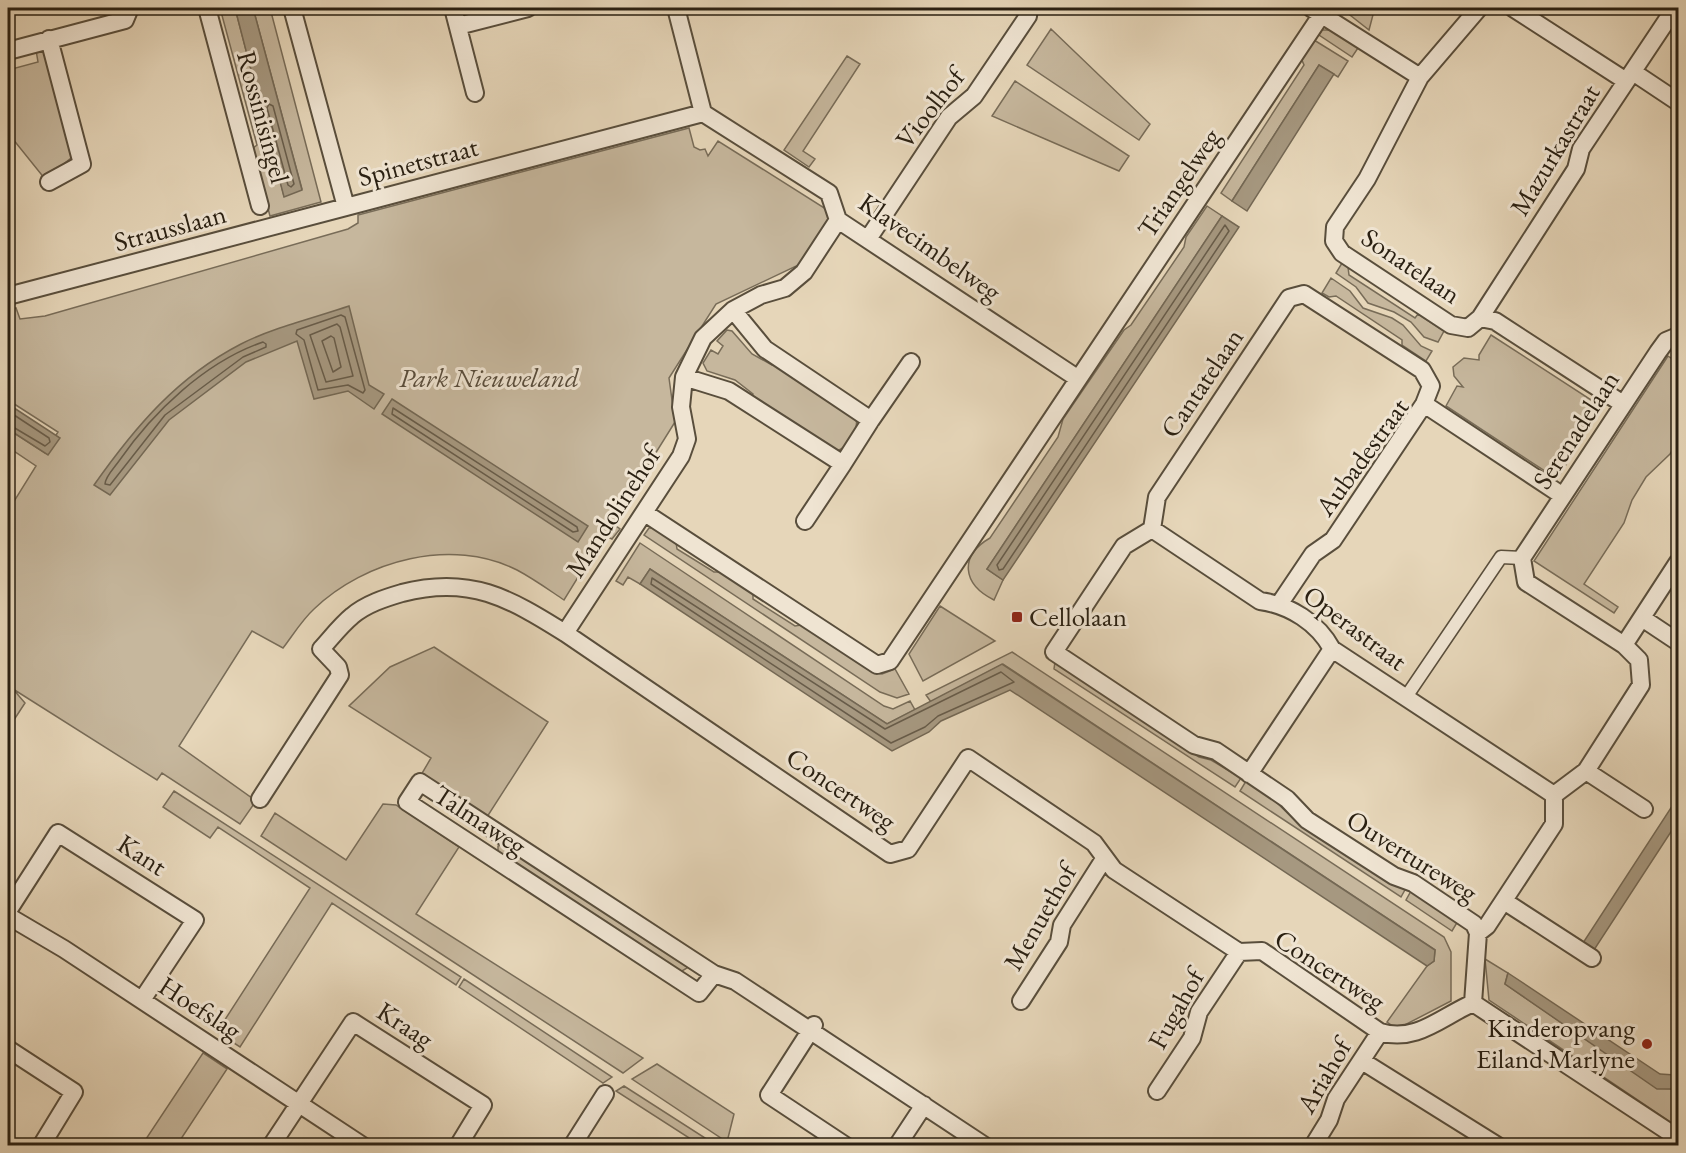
<svg xmlns="http://www.w3.org/2000/svg" width="1686" height="1153" viewBox="0 0 1686 1153" font-family="'EB Garamond',serif">
<rect width="100%" height="100%" fill="#e6d6b9"/>
<filter id="stains"><feTurbulence type="fractalNoise" baseFrequency=".00333" numOctaves="4"/><feColorMatrix values="0 0 0 0 .2 0 0 0 0 .09 0 0 0 0 .02 0 0 0 .5 -.17"/></filter>
<radialGradient id="worn" r=".72"><stop offset=".6" stop-color="#630" stop-opacity="0"/><stop offset="1" stop-color="#630" stop-opacity=".3"/></radialGradient>
<!-- green -->
<path fill="#c6b79d" stroke="#786c58" stroke-width="1.5" d="M 220,8 L 235,8 L 284,196 L 302,189 L 253,8 L 270,8 L 321,202 L 270,216 L 252,149 L 257,145 Z
M 1341,8 L 1367,8 L 1374,11 L 1369,30 Z
M 1051,29 L 1150,124 L 1139,140 L 1027,65 Z
M 1322,30 L 1331,30 L 1358,48 L 1352,57 L 1319,35 Z
M 1314,40 L 1348,61 L 1338,77 L 1319,65 L 1232,201 L 1221,193 L 1304,65 L 1301,58 Z
M 36,50 L 47,53 L 76,154 L 45,179 L 8,133 L 8,70 L 38,62 Z
M 847,56 L 860,64 L 803,151 L 815,159 L 809,167 L 784,150 Z
M 1015,81 L 1129,156 L 1119,171 L 992,116 Z
M 689,128 L 694,147 L 700,150 L 705,149 L 708,156 L 718,141 L 837,216 L 809,260 L 716,304 L 669,378 L 675,422 L 612,523 L 620,529 L 612,539 L 604,535 L 564,600 C 549,590 534,579 517,570 C 452,537 365,560 314,609 C 302,620 293,635 283,648 L 252,631 L 179,746 L 256,801 L 240,824 L 162,773 L 157,780 L 13,689 L 25,703 L 8,729 L 8,511 L 36,466 L 8,447 L 8,429 L 45,453 L 58,432 L 8,400 L 8,310 L 16,308 L 20,319 L 45,316 L 348,229 L 358,223 L 358,215 Z
M 1207,206 L 1222,216 L 987,569 L 1003,580 L 994,600 C 962,584 959,556 990,538 L 1058,437 L 1063,419 L 1124,330 L 1131,325 L 1184,247 L 1186,237 Z
M 1342,263 L 1348,267 L 1349,275 L 1415,318 L 1418,314 L 1444,331 L 1438,342 L 1424,337 L 1411,322 L 1394,312 L 1368,303 L 1356,287 L 1336,273 Z
M 1331,278 L 1350,291 L 1363,308 L 1392,318 L 1403,325 L 1421,346 L 1432,351 L 1426,361 L 1402,345 L 1402,340 L 1336,296 L 1329,297 L 1322,293 Z
M 727,330 L 732,331 L 752,354 L 772,365 L 775,361 L 856,418 C 859,429 848,447 837,451 L 751,399 L 753,394 L 735,380 L 707,371 L 703,363 L 711,350 L 718,354 L 723,346 L 717,341 Z
M 1491,335 L 1602,407 L 1557,479 L 1446,406 L 1457,386 L 1463,387 L 1454,376 L 1453,367 L 1464,358 L 1479,360 L 1479,355 Z
M 1668,356 L 1678,363 L 1678,441 L 1670,454 L 1646,477 L 1632,500 L 1624,523 L 1584,584 L 1618,607 L 1614,613 L 1534,561 Z
M 649,528 L 654,528 L 676,542 L 677,549 L 714,572 L 721,572 L 753,593 L 753,599 L 795,626 L 801,625 L 873,672 L 882,674 L 895,669 L 909,694 L 897,698 L 880,692 L 644,535 Z
M 640,543 L 884,706 L 893,709 L 910,701 L 915,710 L 887,724 L 650,569 L 640,584 L 628,577 L 623,585 L 616,581 Z
M 940,606 L 995,641 L 923,681 L 909,654 Z
M 434,647 L 548,722 L 487,817 L 421,775 L 431,758 L 349,706 L 390,667 Z
M 1012,652 L 1444,937 L 1451,952 L 1451,1001 L 1397,1029 L 1387,1022 L 1427,966 L 1434,961 L 1435,950 L 1003,664 L 931,702 L 926,695 Z
M 1055,662 L 1199,757 L 1211,760 L 1241,778 L 1235,787 L 1054,669 Z
M 1246,781 L 1276,802 L 1296,821 L 1392,884 L 1406,888 L 1401,897 L 1240,791 Z
M 174,791 L 461,977 L 456,985 L 332,903 L 240,1047 L 217,1032 L 310,888 L 218,827 L 210,838 L 163,807 Z
M 383,804 L 396,805 L 459,847 L 416,914 L 643,1058 L 623,1073 L 261,836 L 275,813 L 346,860 Z
M 505,844 L 685,962 L 687,968 L 677,974 L 498,855 L 498,846 Z
M 1411,891 L 1458,921 L 1452,931 L 1406,900 Z
M 1485,959 L 1508,973 L 1505,984 L 1657,1088 L 1678,1089 L 1678,1127 L 1489,1000 Z
M 464,979 L 612,1077 L 603,1083 L 459,987 Z
M 203,1053 L 227,1069 L 177,1145 L 142,1145 Z
M 657,1064 L 734,1114 L 727,1142 L 632,1079 Z
M 624,1086 L 716,1145 L 700,1145 L 616,1091 Z"/>
<!-- water -->
<path fill="#a69880" stroke="#746854" stroke-width="1.5" d="M 235,8 L 253,8 L 302,190 L 284,197 Z
M 1319,65 L 1334,74 L 1247,211 L 1232,201 Z
M 1222,216 L 1239,227 L 1003,580 L 987,569 Z
M 349,306 L 369,385 L 384,394 L 374,409 L 348,391 L 314,399 L 297,341 L 246,362 L 169,420 L 110,495 L 94,485 C 135,427 177,377 241,344 C 269,329 317,317 349,306 Z
M 392,399 L 588,526 L 578,542 L 382,414 Z
M 8,404 L 60,438 L 48,455 L 8,429 Z
M 650,569 L 887,724 L 1002,664 L 1435,950 L 1434,961 L 1427,966 L 1010,690 L 941,721 L 929,732 L 892,751 L 640,584 Z
M 1678,797 L 1678,821 L 1592,953 L 1581,946 Z
M 1508,973 L 1660,1074 L 1675,1075 L 1678,1071 L 1678,1089 L 1657,1089 L 1505,984 Z"/>
<g fill="none" stroke-linecap="round" stroke-linejoin="round">
<!-- shore -->
<path stroke="#685c49" stroke-width="1.5" d="M 269,104 L 273,106 L 294,184 L 291,187 L 288,185 L 267,108 Z
M 1225,225 L 1229,231 L 1003,569 L 999,570 L 997,565 Z
M 341,315 L 345,317 L 365,390 L 363,393 L 348,385 L 318,390 L 304,340 L 296,334 L 297,330 Z
M 337,324 L 340,327 L 353,376 L 326,382 L 310,335 Z
M 331,336 L 334,338 L 341,367 L 333,372 L 322,341 Z
M 263,342 L 266,344 L 266,347 L 243,357 L 165,415 L 110,485 L 105,484 C 105,477 114,468 119,461 C 153,412 205,362 263,342 Z
M 393,408 L 577,527 L 578,531 L 573,532 L 392,414 Z
M 8,411 L 49,438 L 50,442 L 45,446 L 8,424
M 652,578 L 885,729 L 1001,672 L 1014,682 L 938,716 L 925,727 L 891,743 L 651,584 Z"/>
<defs>
<path id="pedestrian" d="M 1406,697 L 1501,557 L 1522,558"/>
<path id="minor" d="M 207,8 L 260,206
M 292,8 L 346,207 L 703,113
M 453,8 L 475,93
M 676,8 L 703,113 L 829,193 L 838,220 L 1077,378
M 1311,8 L 1420,77
M 1479,8 L 1420,77 L 1367,179 L 1335,227 L 1334,241 L 1342,253 L 1451,325 L 1468,328 L 1480,318 L 1495,321 L 1623,404
M 1513,8 L 1626,81
M 458,26 L 528,8
M 8,51 L 125,20 L 130,8
M 1633,72 L 1678,102
M 49,182 L 82,164 L 49,39
M 868,239 L 949,117 L 974,96 L 1028,16 L 1029,8
M 8,296 L 346,207
M 1480,318 L 1576,169 L 1581,149 L 1675,8
M 684,377 L 729,391 L 843,464 L 871,420 L 765,349 L 733,310
M 1424,404 L 1431,386 L 1422,370 L 1304,294 L 1289,298 L 1157,497 L 1152,529 L 1124,546 L 1054,652 L 1194,745 L 1216,751 L 1287,799 L 1307,820 L 1394,876 L 1413,883 L 1474,924 L 1478,933 L 1473,1003
M 871,420 L 911,362
M 645,513 L 877,665 L 890,661 L 1326,8
M 805,521 L 843,464
M 1152,529 L 1260,601 C 1290,605 1318,623 1332,649 L 1554,795
M 1280,603 L 1313,554 L 1333,540 L 1424,404 L 1563,496
M 1642,618 L 1678,642
M 565,633 L 681,456 L 687,439 L 681,407 L 684,377 L 703,338 L 733,310 L 761,295 L 785,288 L 804,272 L 838,220
M 1624,645 L 1526,582 L 1522,558 L 1658,352 L 1666,341 L 1678,336
M 1586,771 L 1644,809
M 1249,774 L 1332,649
M 260,799 L 340,675 L 338,667 L 321,649 C 331,638 341,625 352,616 C 366,604 385,598 402,593 C 470,575 509,598 565,633 L 890,854 L 908,849 L 968,758 L 1094,843 L 1114,870 L 1239,952 L 1262,951 L 1380,1032 C 1416,1043 1441,1017 1473,1003
M 1504,901 L 1592,958
M 8,911 L 58,833 L 195,920 L 142,1000
M 8,916 L 64,949 L 363,1146
M 1478,933 L 1487,926 L 1554,824 L 1554,795 L 1586,771 L 1641,685 L 1639,660 L 1624,645 L 1678,562
M 714,974 L 699,993 L 407,802 L 420,782 L 714,974 L 735,981 L 985,1146
M 1021,1001 L 1059,942 L 1062,925 L 1104,859
M 1473,1003 L 1678,1138
M 814,1025 L 769,1095 L 846,1146
M 8,1049 L 74,1092 L 41,1146
M 1362,1061 L 1498,1146
M 1157,1091 L 1192,1038 L 1199,1012 L 1239,952
M 271,1146 L 353,1022 L 483,1105 L 458,1146
M 572,1146 L 605,1094
M 897,1146 L 924,1105
M 1313,1146 L 1329,1120 L 1336,1099 L 1380,1032"/>
</defs>
<!-- pedestrian casing -->
<use href="#pedestrian" stroke="#594e3c" stroke-width="15"/>
<!-- minor casing -->
<use href="#minor" stroke="#594e3c" stroke-width="20"/>
<!-- pedestrian -->
<use href="#pedestrian" stroke="#efe4d2" stroke-width="12"/>
<!-- minor -->
<use href="#minor" stroke="#efe4d2" stroke-width="16"/>
</g>
<!-- markers -->
<g fill="#8f2418" stroke="#efe4d2" stroke-width="2">
<rect x="1011" y="611" width="12" height="12" rx="3"/>
<circle cx="1647" cy="1044" r="6"/>
</g>
<g text-anchor="middle" stroke-width="6" stroke-linejoin="round" paint-order="stroke">
<!-- street labels -->
<g font-size="27" fill="#2a2012" stroke="#efe4d2">
<text transform="translate(930 108) rotate(-52)" y="9">Vioolhof</text>
<text transform="translate(263 117) rotate(75)" y="9">Rossinisingel</text>
<text transform="translate(1555 150) rotate(-59)" y="9">Mazurkastraat</text>
<text transform="translate(418 162) rotate(-15)" y="9">Spinetstraat</text>
<text transform="translate(1179 183) rotate(-56)" y="9">Triangelweg</text>
<text transform="translate(170 228) rotate(-15)" y="9">Strausslaan</text>
<text transform="translate(930 247) rotate(35)" y="9">Klavecimbelweg</text>
<text transform="translate(1411 266) rotate(34)" y="9">Sonatelaan</text>
<text transform="translate(1202 383) rotate(-56)" y="9">Cantatelaan</text>
<text transform="translate(1576 430) rotate(-57)" y="9">Serenadelaan</text>
<text transform="translate(1362 457) rotate(-54)" y="9">Aubadestraat</text>
<text transform="translate(613 512) rotate(-57)" y="9">Mandolinehof</text>
<text transform="translate(1355 628) rotate(37)" y="9">Operastraat</text>
<text transform="translate(841 789) rotate(34)" y="9">Concertweg</text>
<text transform="translate(480 820) rotate(33)" y="9">Talmaweg</text>
<text transform="translate(142 855) rotate(33)" y="9">Kant</text>
<text transform="translate(1412 856) rotate(32)" y="9">Ouvertureweg</text>
<text transform="translate(1040 917) rotate(-60)" y="9">Menuethof</text>
<text transform="translate(1330 970) rotate(33)" y="9">Concertweg</text>
<text transform="translate(200 1008) rotate(33)" y="9">Hoefslag</text>
<text transform="translate(1176 1009) rotate(-61)" y="9">Fugahof</text>
<text transform="translate(405 1025) rotate(33)" y="9">Kraag</text>
<text transform="translate(1324 1076) rotate(-60)" y="9">Ariahof</text>
</g>
<!-- park labels -->
<g font-size="27" font-style="italic" fill="#594d3c" stroke="#efe4d2">
<text x="489" y="387">Park Nieuweland</text>
</g>
<!-- poi labels -->
<g font-size="27" fill="#2a2012" stroke="#efe4d2" text-anchor="start">
<text x="1029" y="626">Cellolaan</text>
<text x="1635" y="1037" text-anchor="end">Kinderopvang<tspan x="1635" dy="31">Eiland Marlyne</tspan></text>
</g>
</g>
<!-- margin -->
<rect width="1686" height="1153" fill="none" stroke="#e6d6b9" stroke-width="30"/>
<rect x="9" y="9" width="1668" height="1135" fill="none" stroke="#2a2012" stroke-width="3"/>
<rect x="15" y="15" width="1656" height="1123" fill="none" stroke="#2a2012" stroke-width="1.5"/>
<rect width="100%" height="100%" filter="url(#stains)"/>
<rect width="100%" height="100%" fill="url(#worn)"/>
</svg>
